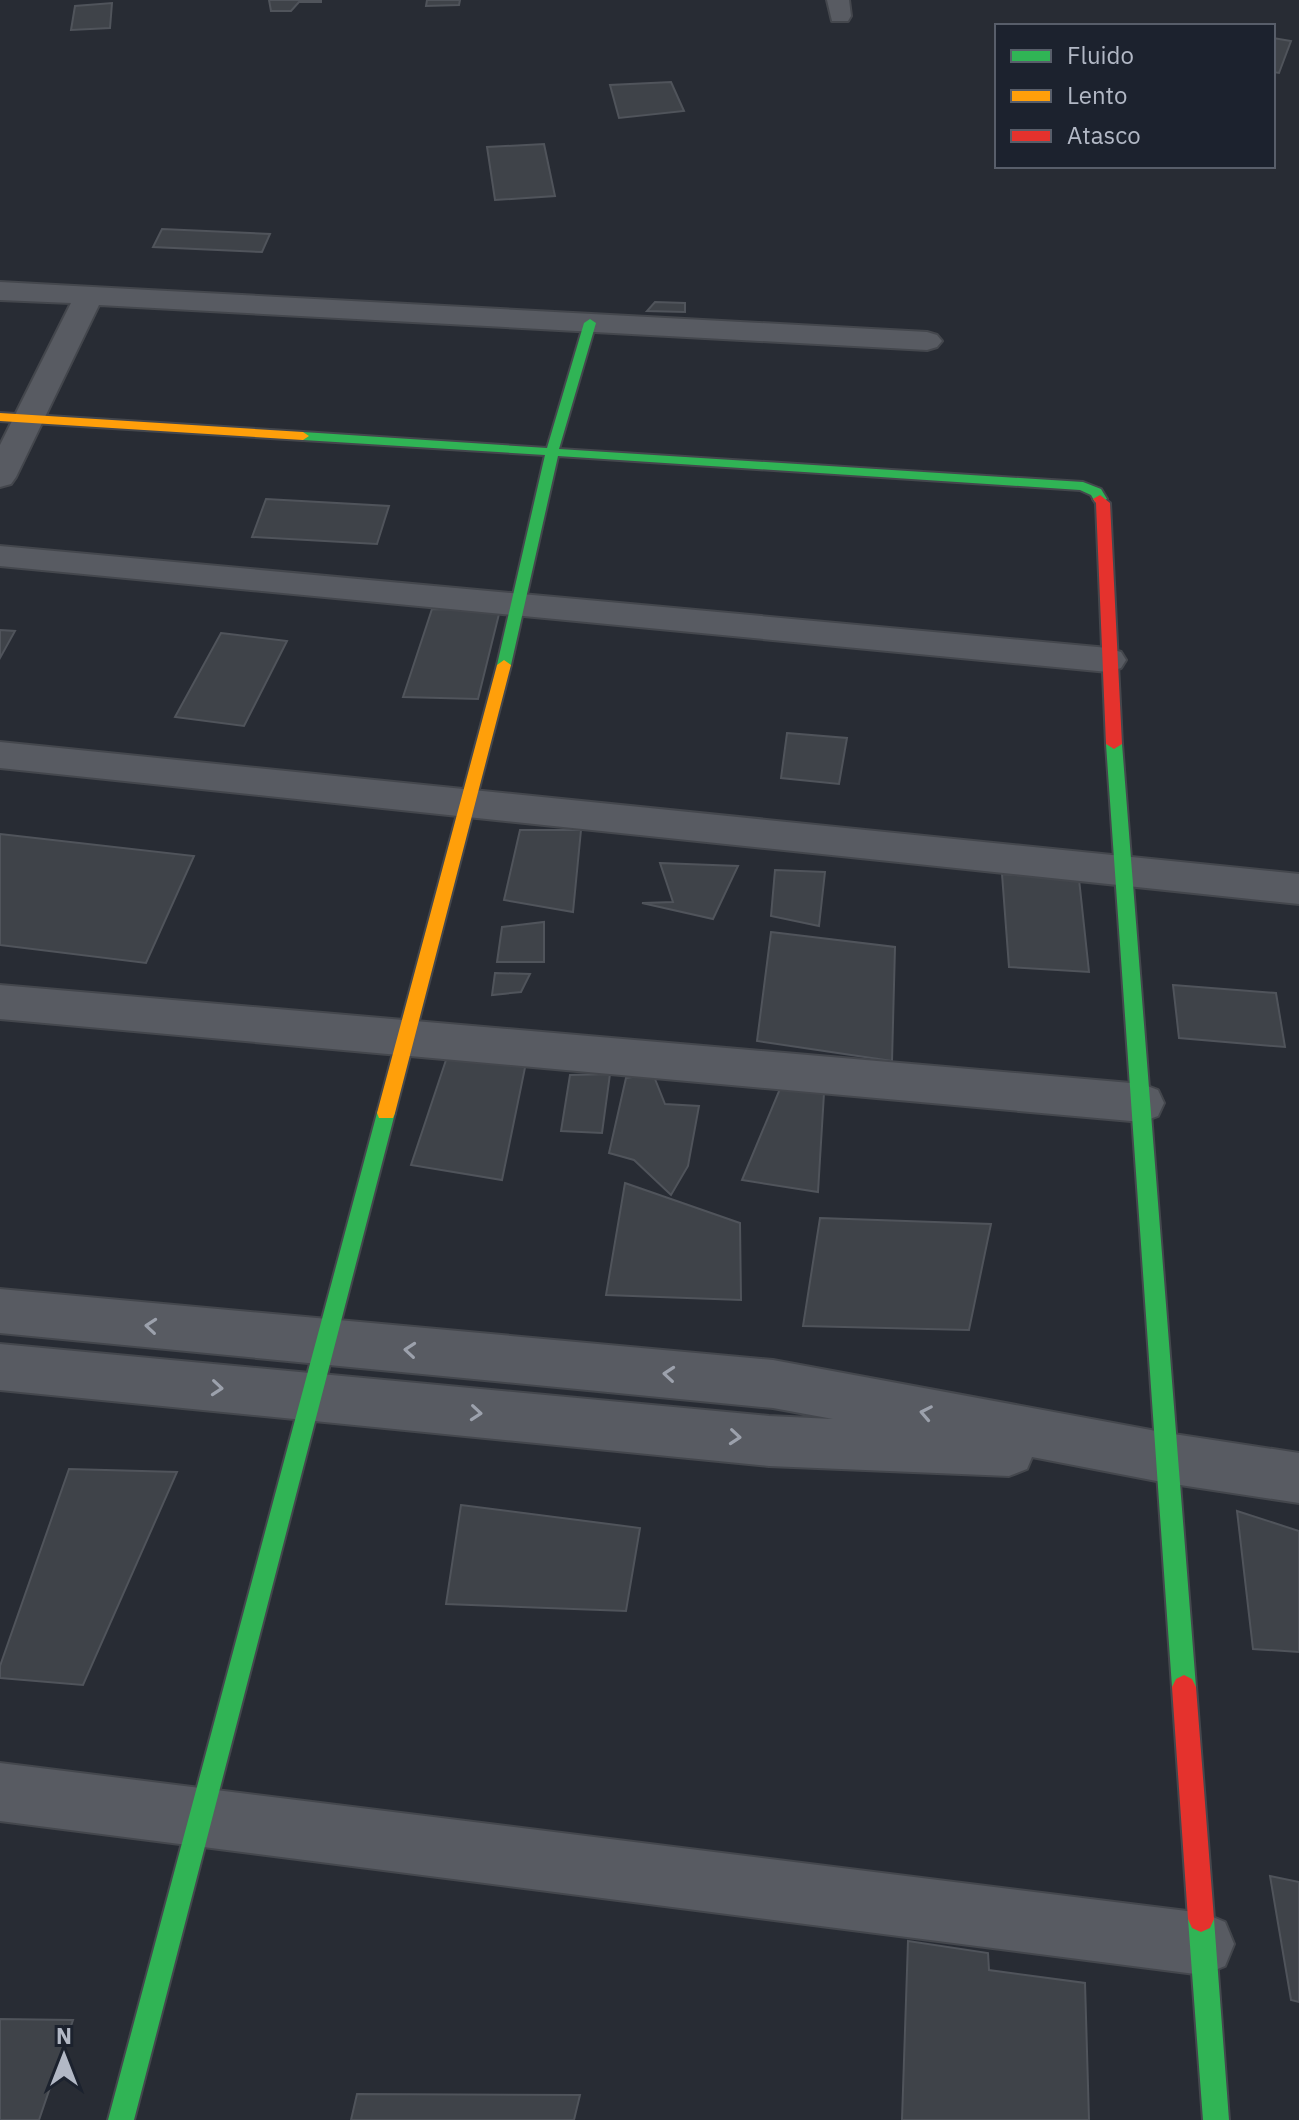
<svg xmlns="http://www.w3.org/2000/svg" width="1299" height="2120" viewBox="0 0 1299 2120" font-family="'IBM Plex Sans',sans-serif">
<rect width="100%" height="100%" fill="#282c34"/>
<!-- building -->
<path fill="#3f4349" stroke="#50545b" stroke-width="2" d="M 269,0 L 321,0 L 321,2 L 299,2 L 291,11 L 271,11 Z
M 427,0 L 460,0 L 459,5 L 426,6 Z
M 112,3 L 110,28 L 71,30 L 75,6 Z
M 1273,38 L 1291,41 L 1279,73 L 1273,72 Z
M 671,82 L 684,111 L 619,118 L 610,85 Z
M 544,144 L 555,196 L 495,200 L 487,147 Z
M 162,229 L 270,234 L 262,252 L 153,247 Z
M 655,302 L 685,303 L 685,312 L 647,311 Z
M 266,499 L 389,506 L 377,544 L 252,537 Z
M 432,609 L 500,610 L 478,699 L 403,697 Z
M 0,630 L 15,631 L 0,658 Z
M 221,633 L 287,641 L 244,726 L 175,717 Z
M 787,733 L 847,738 L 839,784 L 781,778 Z
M 520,830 L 581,830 L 573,912 L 504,900 Z
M 0,834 L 194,856 L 146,963 L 0,945 Z
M 660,863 L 738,866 L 713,919 L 642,903 L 673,902 Z
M 775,870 L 825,872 L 819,926 L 771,916 Z
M 1002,874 L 1079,879 L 1089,972 L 1009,967 Z
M 544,922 L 544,962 L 497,962 L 502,927 Z
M 771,932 L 895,947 L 892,1061 L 757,1041 Z
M 495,973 L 530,974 L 521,992 L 492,995 Z
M 1173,985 L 1276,993 L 1285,1047 L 1179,1038 Z
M 449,1051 L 528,1053 L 502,1180 L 411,1165 Z
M 610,1074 L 602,1133 L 561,1131 L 570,1075 Z
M 653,1074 L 665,1104 L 699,1106 L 688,1166 L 671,1195 L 634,1160 L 609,1153 L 626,1078 Z
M 782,1084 L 824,1093 L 818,1192 L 742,1180 Z
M 625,1183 L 740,1223 L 741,1300 L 606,1295 Z
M 820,1218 L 991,1224 L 969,1330 L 803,1326 Z
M 69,1469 L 177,1472 L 83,1685 L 0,1678 L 0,1666 Z
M 461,1505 L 640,1528 L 626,1611 L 446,1604 Z
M 1237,1511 L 1299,1531 L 1299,1652 L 1253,1649 Z
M 1270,1876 L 1299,1882 L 1299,2002 L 1291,2000 Z
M 908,1941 L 988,1953 L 989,1970 L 1085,1983 L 1089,2120 L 902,2120 Z
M 0,2019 L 73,2020 L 39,2120 L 0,2120 Z
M 357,2094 L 580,2095 L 574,2120 L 351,2120 Z"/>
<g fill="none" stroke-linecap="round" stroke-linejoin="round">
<defs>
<path id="street" d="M 827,0 L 849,0 L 851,16 L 848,21 L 832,21 Z
M 0,282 L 927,332 L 937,335 L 942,341 L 937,347 L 927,350 L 99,305 L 16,477 L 11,484 L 0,487 L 0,445 L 71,303 L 0,300 Z
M 0,546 L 1108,648 L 1121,652 L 1126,660 L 1121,668 L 1108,672 L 0,566 Z
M 0,742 L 1299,874 L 1299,904 L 0,768 Z
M 0,985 L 1142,1084 L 1158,1090 L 1164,1103 L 1158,1116 L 1142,1122 L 0,1019 Z
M 0,1289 L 773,1360 L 1167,1433 L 1299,1453 L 1299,1503 L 1167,1483 L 1032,1457 L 1027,1469 L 1009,1476 L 769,1466 L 0,1390 L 0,1344 L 769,1416 L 833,1419 L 773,1408 L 0,1333 Z
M 0,1763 L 1203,1913 L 1225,1922 L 1234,1944 L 1225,1966 L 1203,1975 L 0,1821 Z"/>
<path id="fast" d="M 590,319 L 596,323 L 559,449 L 1083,482 L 1101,489 L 1107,499 L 1100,503 L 1095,502 L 1091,495 L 1080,490 L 558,456 L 511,665 L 509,668 L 499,668 L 497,665 L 545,455 L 303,440 L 297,436 L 303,432 L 547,448 L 584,323 Z
M 1114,739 L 1122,744 L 1196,1687 L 1192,1695 L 1184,1699 L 1176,1695 L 1172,1687 L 1106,744 Z
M 386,1105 L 393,1108 L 395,1113 L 134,2120 L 108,2120 L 377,1113 L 379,1108 Z
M 1201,1906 L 1210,1910 L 1214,1919 L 1229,2120 L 1203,2120 L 1188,1919 L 1192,1910 Z"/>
<path id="slow" d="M 0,413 L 303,432 L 309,436 L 303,440 L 0,421 Z
M 504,660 L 511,665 L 395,1113 L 393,1118 L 379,1118 L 377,1113 L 497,665 Z"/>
<path id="jam" d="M 1100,495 L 1110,503 L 1122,744 L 1114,749 L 1106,744 L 1096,503 L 1093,499 Z
M 1184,1675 L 1192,1679 L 1196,1687 L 1214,1919 L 1210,1928 L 1201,1932 L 1192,1928 L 1188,1919 L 1172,1687 L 1176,1679 Z"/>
</defs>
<!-- street casing -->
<use href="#street" stroke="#44474d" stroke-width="4"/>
<!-- fast casing -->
<use href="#fast" stroke="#44474d" stroke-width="4"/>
<!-- slow casing -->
<use href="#slow" stroke="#44474d" stroke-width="4"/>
<!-- jam casing -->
<use href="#jam" stroke="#44474d" stroke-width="4"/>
<!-- street -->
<use href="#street" fill="#585b62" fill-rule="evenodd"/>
<!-- fast -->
<use href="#fast" fill="#30b455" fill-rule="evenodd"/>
<!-- slow -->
<use href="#slow" fill="#ff9f0a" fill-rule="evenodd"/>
<!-- jam -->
<use href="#jam" fill="#e5322d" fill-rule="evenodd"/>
</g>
<!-- one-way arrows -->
<defs><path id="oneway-chevron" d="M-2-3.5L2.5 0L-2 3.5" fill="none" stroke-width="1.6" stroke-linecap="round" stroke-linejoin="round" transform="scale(2)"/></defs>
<g stroke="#9ca1ac">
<use href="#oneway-chevron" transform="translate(151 1326) rotate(-175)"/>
<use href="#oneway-chevron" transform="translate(410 1350) rotate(-175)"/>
<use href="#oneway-chevron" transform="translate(669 1374) rotate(-175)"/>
<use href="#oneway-chevron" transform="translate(217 1388) rotate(5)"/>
<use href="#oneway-chevron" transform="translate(476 1413) rotate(5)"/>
<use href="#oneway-chevron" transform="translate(926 1413) rotate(-169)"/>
<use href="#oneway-chevron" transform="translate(735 1437) rotate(5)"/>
</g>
<!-- legend -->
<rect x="995" y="24" width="280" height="144" fill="#1c222e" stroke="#585e6a" stroke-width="2"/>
<rect x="1011" y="50" width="40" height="12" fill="#30b455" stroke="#585e6a" stroke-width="2"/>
<text x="1067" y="64" font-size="24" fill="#b2b8c5">Fluido</text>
<rect x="1011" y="90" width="40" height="12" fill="#ff9f0a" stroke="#585e6a" stroke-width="2"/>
<text x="1067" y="104" font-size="24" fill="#b2b8c5">Lento</text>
<rect x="1011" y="130" width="40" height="12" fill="#e5322d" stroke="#585e6a" stroke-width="2"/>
<text x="1067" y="144" font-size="24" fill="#b2b8c5">Atasco</text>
<!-- north arrow -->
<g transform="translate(64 2056)" stroke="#1c222e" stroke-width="6" paint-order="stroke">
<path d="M0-6L14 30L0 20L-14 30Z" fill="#b2b8c5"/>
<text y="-12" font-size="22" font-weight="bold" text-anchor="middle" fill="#b2b8c5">N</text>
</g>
</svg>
